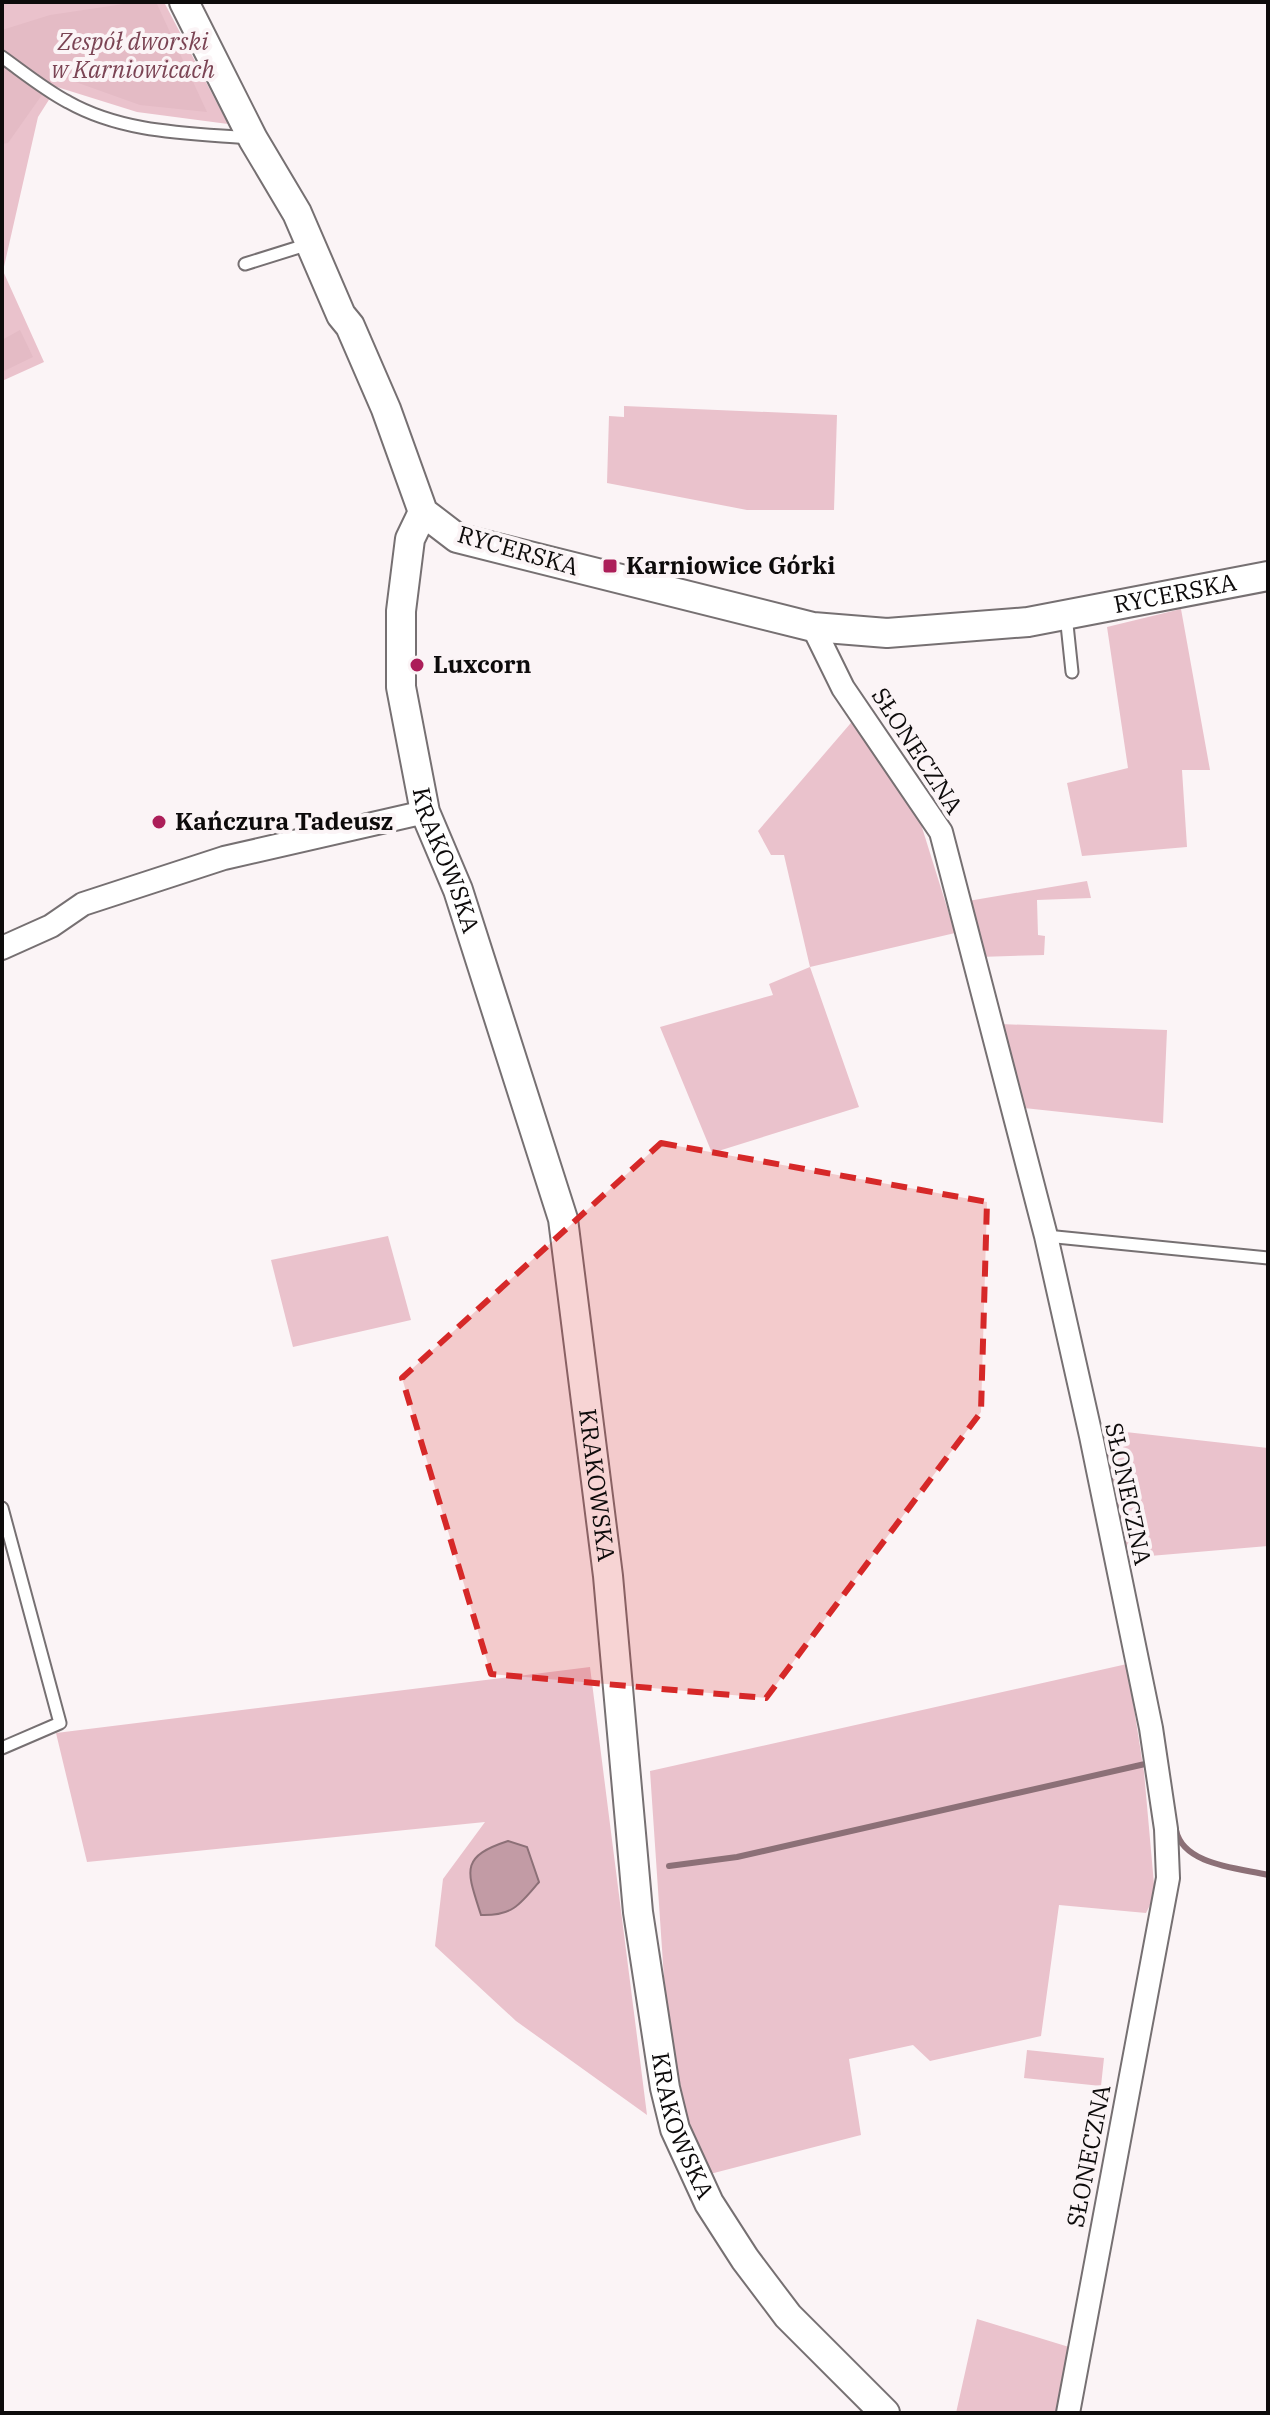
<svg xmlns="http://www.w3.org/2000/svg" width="1270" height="2415" viewBox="0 0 1270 2415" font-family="'IBM Plex Serif',serif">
<rect width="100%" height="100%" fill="#fbf4f6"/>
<!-- green -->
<path fill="#eac2cc" d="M 2,2 L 164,2 L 228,124 L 137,112 L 57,87 L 38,117 L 3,271 L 44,362 L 2,381 Z
M 624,406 L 837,415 L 834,510 L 747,510 L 607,483 L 609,416 L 624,417 Z
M 1181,609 L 1210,770 L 1182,770 L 1187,847 L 1082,856 L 1067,783 L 1128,768 L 1107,627 Z
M 856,717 L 920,821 L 955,933 L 810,967 L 859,1107 L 712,1153 L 660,1027 L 773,995 L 769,984 L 810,967 L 784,855 L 771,855 L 758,831 Z
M 1087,881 L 1091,898 L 1037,900 L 1038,935 L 1045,936 L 1044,955 L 979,957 L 968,901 Z
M 1000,1024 L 1167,1030 L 1163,1123 L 1024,1108 Z
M 388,1236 L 411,1320 L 293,1347 L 271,1260 Z
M 1099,1429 L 1268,1448 L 1268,1546 L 1126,1558 Z
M 1127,1664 L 1144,1772 L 1155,1895 L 1146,1913 L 1059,1905 L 1041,2036 L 930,2061 L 913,2045 L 849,2059 L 861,2135 L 710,2174 L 687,2125 L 665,1993 L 650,1771 Z
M 590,1667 L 647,2115 L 516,2021 L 435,1946 L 443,1879 L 485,1822 L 87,1862 L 56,1733 Z
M 1027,2050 L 1104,2058 L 1101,2086 L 1024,2078 Z
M 977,2319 L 1069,2347 L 1056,2413 L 956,2413 Z"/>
<!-- forest -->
<path fill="#e4bbc5" d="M 137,2 L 156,2 L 207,112 L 140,105 L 56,75 L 8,143 L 2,144 L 2,30 L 50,15 Z
M 20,330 L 33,357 L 2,372 L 2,340 Z"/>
<!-- water -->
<path fill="#c29ba5" stroke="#8c7077" stroke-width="2" d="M 508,1841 L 527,1847 L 539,1882 C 520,1905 512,1916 481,1915 C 467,1871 459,1857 508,1841 Z"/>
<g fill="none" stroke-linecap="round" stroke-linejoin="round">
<!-- stream -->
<path stroke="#8c7077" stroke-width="6" d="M 1176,1830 C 1183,1865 1238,1868 1268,1875
M 669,1866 L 737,1857 L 1145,1764"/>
<defs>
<path id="service" d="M 2,57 C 23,72 45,90 68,102 C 123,133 187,133 248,138
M 245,264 L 309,244
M 1066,615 L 1072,672
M 1046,1236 L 1268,1258
M 2,1508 L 60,1723 L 2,1748"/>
<path id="minor" d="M 813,627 L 843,688 L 941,832 L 1046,1236 L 1091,1436 L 1151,1728 L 1166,1829 L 1168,1878 L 1068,2413
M 2,948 L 51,926 L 83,904 L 224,858 L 425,812"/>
<g id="tertiary">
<path id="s1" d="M 184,2 L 253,139 L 297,213 L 341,315 L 350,326 L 386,409 L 423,512 L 457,538 L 813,627 L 887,633 L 1028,622 L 1268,576"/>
<path id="s2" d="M 423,512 L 410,539 L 401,611 L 401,687 L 425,812 L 458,890 L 563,1219 L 608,1576 L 638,1912 L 665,2088 L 675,2129 L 709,2203 L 745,2259 L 788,2316 L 885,2413"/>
</g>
</defs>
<!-- service casing -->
<use href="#service" stroke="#767072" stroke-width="15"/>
<!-- minor casing -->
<use href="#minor" stroke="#767072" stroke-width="26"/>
<!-- tertiary casing -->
<use href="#tertiary" stroke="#767072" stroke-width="32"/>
<!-- service -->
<use href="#service" stroke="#fff" stroke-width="11"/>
<!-- minor -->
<use href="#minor" stroke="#fff" stroke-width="22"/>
<!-- tertiary -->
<use href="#tertiary" stroke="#fff" stroke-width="28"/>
</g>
<!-- marked area -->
<path fill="#d62828" fill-opacity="0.2" stroke="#d62828" stroke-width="6" stroke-dasharray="16 10" stroke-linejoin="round" d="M 661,1143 L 987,1202 L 981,1412 L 766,1698 L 491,1674 L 402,1378 Z"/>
<!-- markers -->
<g fill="#ac1e59" stroke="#fbf4f6" stroke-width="3">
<rect x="602" y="558" width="16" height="16" rx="4"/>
<circle cx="417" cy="665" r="8"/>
<circle cx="159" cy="822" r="8"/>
</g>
<g text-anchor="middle" stroke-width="8" stroke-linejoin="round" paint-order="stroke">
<!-- park labels -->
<g font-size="24" font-style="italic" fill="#7b4454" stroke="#fbf4f6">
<text x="133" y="50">Zespół dworski<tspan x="133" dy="28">w Karniowicach</tspan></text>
</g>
<!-- street labels -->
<g font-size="24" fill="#0d0b0b" stroke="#fbf4f6">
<text transform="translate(518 551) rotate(16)" y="8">RYCERSKA</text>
<text dy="8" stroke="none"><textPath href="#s1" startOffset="1340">RYCERSKA</textPath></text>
<text transform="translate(917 751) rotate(57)" y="8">SŁONECZNA</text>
<text dy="8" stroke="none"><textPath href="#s2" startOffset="358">KRAKOWSKA</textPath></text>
<text dy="8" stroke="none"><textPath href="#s2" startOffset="1004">KRAKOWSKA</textPath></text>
<text transform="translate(1128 1494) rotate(78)" y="8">SŁONECZNA</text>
<text dy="8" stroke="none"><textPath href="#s2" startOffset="1652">KRAKOWSKA</textPath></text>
<text transform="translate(1089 2156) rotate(-79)" y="8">SŁONECZNA</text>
</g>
<!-- poi labels -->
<g font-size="24" font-weight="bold" fill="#0d0b0b" stroke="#fbf4f6" text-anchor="start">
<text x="626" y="574">Karniowice Górki</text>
<text x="433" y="673">Luxcorn</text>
<text x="175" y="830">Kańczura Tadeusz</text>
</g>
</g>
<!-- border -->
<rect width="1270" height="2415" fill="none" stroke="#0d0b0b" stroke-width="8"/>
</svg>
